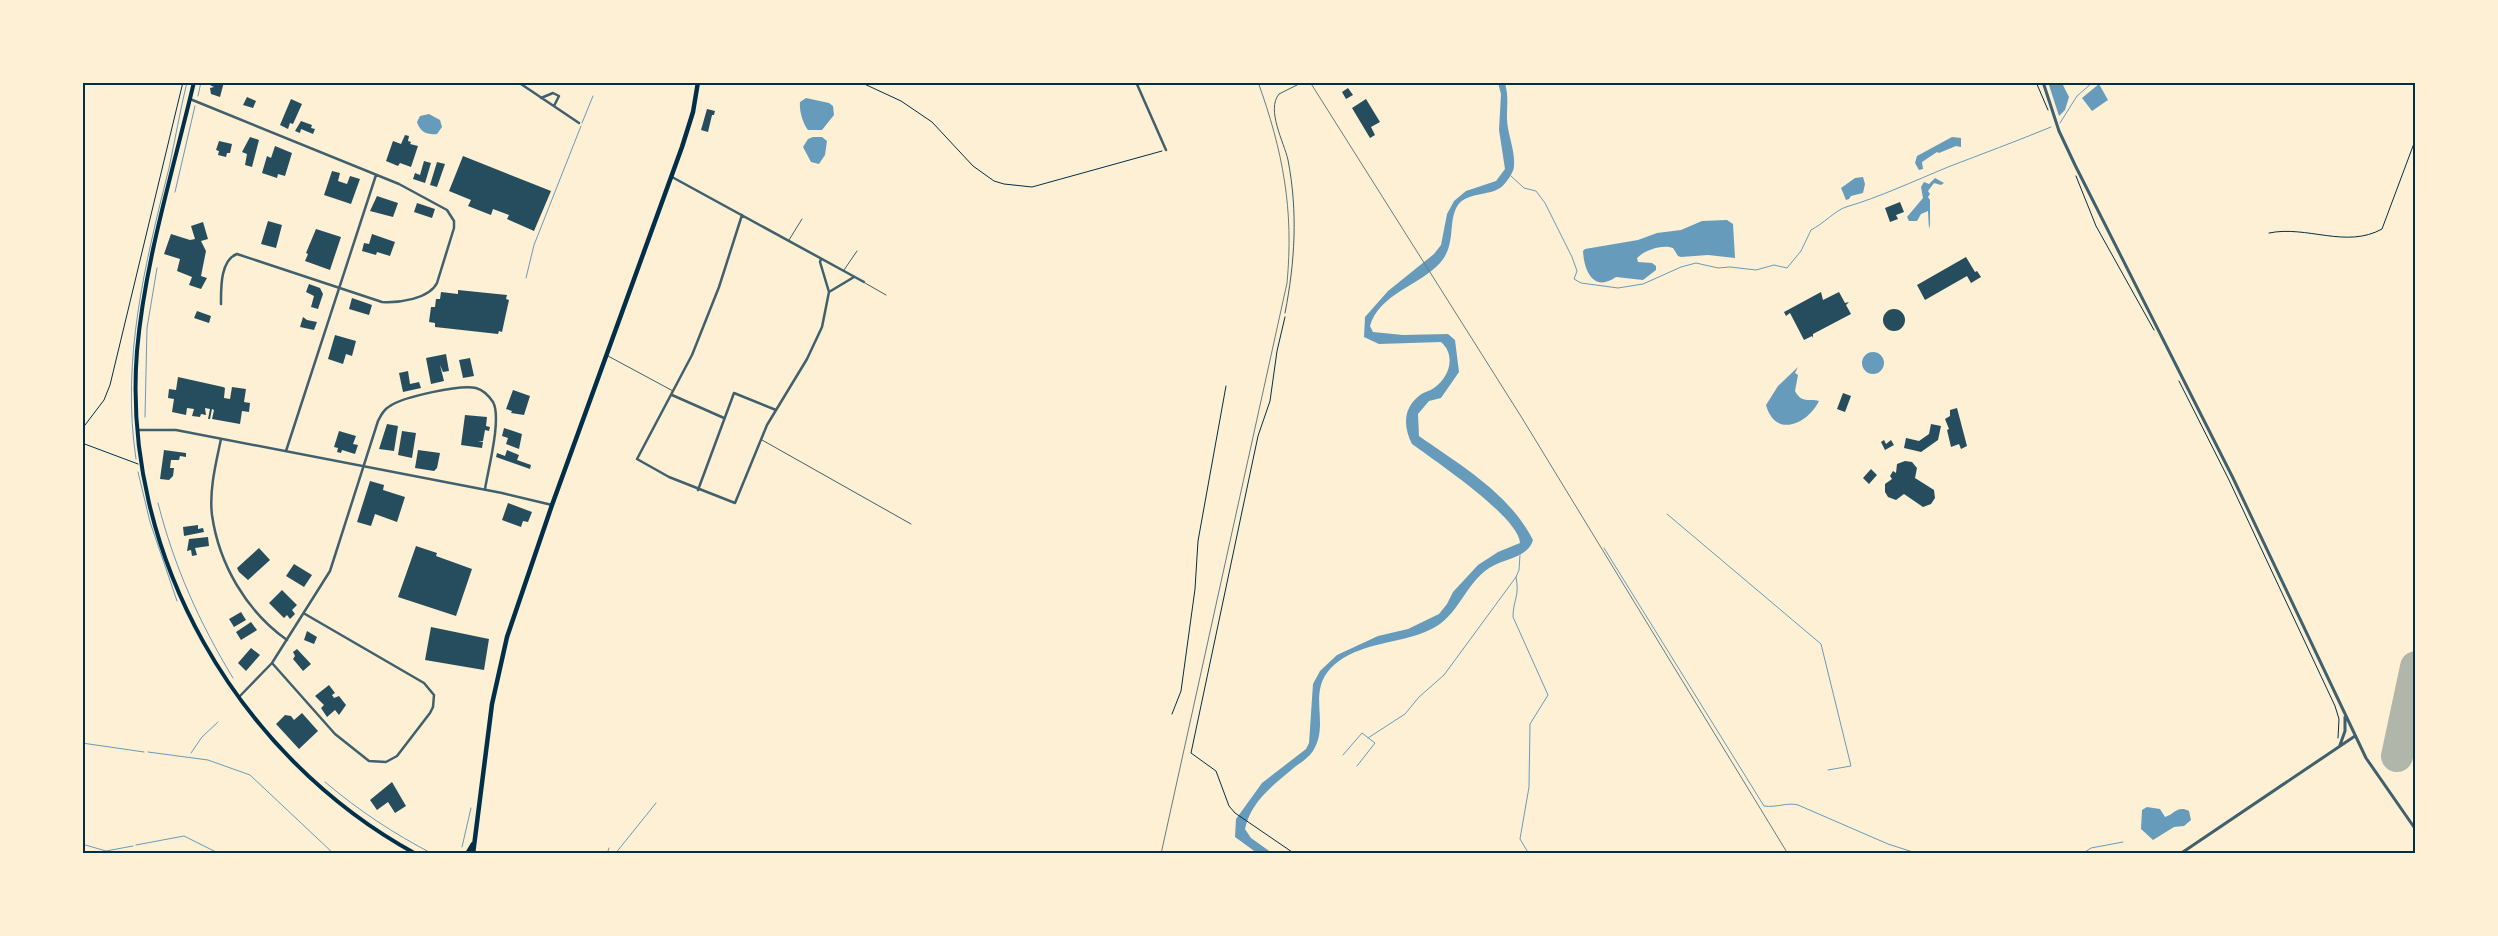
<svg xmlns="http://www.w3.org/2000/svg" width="2498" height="936" viewBox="0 0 2498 936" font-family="'Roboto Serif',serif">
<rect width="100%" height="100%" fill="#fdf0d5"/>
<!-- water -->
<path fill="#669bbc" d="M 2051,82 L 2062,83 L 2069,97 L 2065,110 L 2059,116 L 2049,85 Z
M 1498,83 L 1505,83 C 1510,102 1505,111 1508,128 C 1510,140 1515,153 1514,166 C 1514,172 1506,184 1500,188 C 1488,196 1468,192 1458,205 C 1447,222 1457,244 1440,263 C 1420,285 1379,294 1370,326 L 1373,332 L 1403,335 L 1448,334 L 1455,340 L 1459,372 L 1441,398 L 1429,401 L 1418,414 L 1419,436 C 1460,465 1509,493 1533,540 C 1528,559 1500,558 1485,571 C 1461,591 1457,620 1425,632 C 1398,643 1364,643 1339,661 C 1302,688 1332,721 1313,751 C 1309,757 1302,762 1296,766 C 1275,784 1251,800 1245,829 L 1251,838 L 1272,853 L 1257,853 L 1235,837 L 1236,819 L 1262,783 L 1306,749 L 1309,743 L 1313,684 L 1320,671 L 1337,655 L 1378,636 L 1408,629 L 1439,614 L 1447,604 L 1453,592 L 1478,565 L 1498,552 L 1520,543 C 1519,517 1435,461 1412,444 C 1403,426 1403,408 1420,395 C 1424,392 1430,391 1434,388 C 1450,377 1456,355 1441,342 L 1379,344 L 1364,337 L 1365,317 L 1388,291 L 1434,254 L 1441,245 L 1447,214 L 1454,201 L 1466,191 L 1496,181 L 1505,169 L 1499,130 L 1501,94 Z
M 2099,84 L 2108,100 L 2092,111 L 2082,98 Z
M 806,98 L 829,103 L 833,106 L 834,115 L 822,130 L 808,130 C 803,124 799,110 800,102 Z
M 429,114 L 440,120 L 442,127 L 437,134 C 427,135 420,132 417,122 L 420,116 Z
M 813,137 L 822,137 L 827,141 L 825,155 L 819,164 L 811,162 L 803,147 L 808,139 Z
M 1952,137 L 1961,138 L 1961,147 L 1956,146 L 1939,153 L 1937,152 L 1922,162 L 1923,169 L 1919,170 L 1915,163 L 1917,156 Z
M 1863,177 L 1865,184 L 1863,193 L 1851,196 L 1849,199 L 1846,200 L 1841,188 L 1855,178 Z
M 1935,178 L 1944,183 L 1941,185 L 1934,183 L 1928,191 L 1930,194 L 1928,197 L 1930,200 L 1930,225 L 1929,229 L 1928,211 L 1921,214 L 1917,221 L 1909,221 L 1907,217 L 1923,198 L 1921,187 L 1924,182 L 1929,184 Z
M 1727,220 L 1733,224 L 1735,258 L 1708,255 L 1681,257 L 1678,256 L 1673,248 C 1662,244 1645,250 1637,258 L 1638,262 L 1652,263 L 1656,266 L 1656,270 L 1643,280 L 1616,277 C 1593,293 1584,270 1583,251 L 1585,249 L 1638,240 L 1657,233 L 1681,230 L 1702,221 Z
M1862 363a11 11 0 1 1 22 0a11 11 0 1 1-22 0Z
M 1798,367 L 1795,373 L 1798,375 L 1795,391 C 1802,404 1809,398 1819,401 C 1807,425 1775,438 1766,405 L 1778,386 Z
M 2147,807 L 2160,809 L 2165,817 C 2174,815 2177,805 2189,811 L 2191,820 L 2184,826 L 2174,827 L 2153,840 L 2141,829 L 2142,810 Z"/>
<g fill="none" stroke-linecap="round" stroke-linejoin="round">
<!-- stream -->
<path stroke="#669bbc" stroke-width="1" d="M 198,96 L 201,82
M 582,123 L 593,96
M 2060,123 L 2077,96 L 2093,82
M 1511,176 L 1524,188 L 1536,191 L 1545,203 L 1572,257 L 1577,271 L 1574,279 L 1581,283 L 1618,288 L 1643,284 L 1681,267 L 1696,263 L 1718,268 L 1730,267 L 1756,270 L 1774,265 L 1787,268 L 1801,251 L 1811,230 C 1823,224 1836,210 1846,207 C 1880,197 1914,181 1948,167 C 1982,154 2017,141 2051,127
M 175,192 L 195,106
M 526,278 L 534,245 L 581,126
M 145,417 L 147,328 L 157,268
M 136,459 C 121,360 145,264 169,168 C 175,140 180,111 187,82
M 138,472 L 150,522 L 177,601
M 158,503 C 174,566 199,622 233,678
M 1667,514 L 1821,644 L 1851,766 L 1828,770
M 1604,548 L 1764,806 C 1776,808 1787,802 1798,805 L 1888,844 L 1919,854
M 1516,577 C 1520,596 1513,600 1513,617 L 1548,695 L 1530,724 L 1529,787 L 1520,839 L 1529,854
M 1368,738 L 1405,714 L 1419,697 L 1444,675 L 1516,577 L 1519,570 L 1520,555
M 82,743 L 144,752
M 148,752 L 208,760 L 250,775 L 334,854
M 191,753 L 202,737 L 218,722
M 1343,755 L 1362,733 L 1375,743 L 1357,766
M 325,782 C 358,810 394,834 433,854
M 82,844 L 106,851 L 133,846
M 136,845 L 184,836 L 220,854
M 462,847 L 471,808
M 607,854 L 609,848
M 615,854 L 656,803
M 2082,854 L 2091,848 L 2123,842"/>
<!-- runway -->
<path stroke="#b1b6ab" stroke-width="32" d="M 2397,756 L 2416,667"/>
</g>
<!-- building -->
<path fill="#264d5e" d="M 211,82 L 224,82 L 220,97 L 211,94 L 210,88 L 214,87 L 210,85 Z
M 1348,88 L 1353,95 L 1346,99 L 1342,92 Z
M 247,97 L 256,101 L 253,108 L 243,105 Z
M 291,99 L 302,104 L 293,124 L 290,123 L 288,129 L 280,125 Z
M 1366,99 L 1380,122 L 1371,127 L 1375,135 L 1370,138 L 1352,108 Z
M 707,109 L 715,111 L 714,115 L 712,115 L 708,132 L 701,130 Z
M 301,121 L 312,125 L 311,128 L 315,129 L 313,134 L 301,129 L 300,133 L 295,131 Z
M 405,135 L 409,136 L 408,141 L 411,142 L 410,144 L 418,146 L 411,167 L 400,163 L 398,166 L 386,161 L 393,141 L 401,144 Z
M 250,137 L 259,140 L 252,167 L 245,165 L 247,154 L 242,152 Z
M 219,141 L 232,144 L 230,153 L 227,153 L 226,157 L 218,155 L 219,151 L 216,150 Z
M 275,146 L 292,153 L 285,176 L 278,174 L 277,178 L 262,173 L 267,156 L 271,158 Z
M 463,156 L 551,191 L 534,231 L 507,219 L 509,215 L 493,209 L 491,215 L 468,206 L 471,200 L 449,191 Z
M 424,161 L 431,163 L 425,183 L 413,179 L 415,173 L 420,175 Z
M 437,162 L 445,164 L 437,187 L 430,185 Z
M 332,171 L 340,173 L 338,181 L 347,184 L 350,176 L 360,179 L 351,204 L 324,195 Z
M 377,196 L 398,203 L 393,217 L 370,211 Z
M 1900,202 L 1904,212 L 1896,215 L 1898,219 L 1890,222 L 1885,208 Z
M 417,203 L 435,209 L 432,218 L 414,212 Z
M 268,221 L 282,225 L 276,248 L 261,244 Z
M 203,222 L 208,239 L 201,241 L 206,251 L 201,276 L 207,278 L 201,289 L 189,285 L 192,277 L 177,271 L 180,259 L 164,254 L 171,234 L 190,240 L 195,239 L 191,226 Z
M 316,229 L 341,237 L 330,270 L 305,261 L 308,254 L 306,253 Z
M 372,234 L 395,242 L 390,256 L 377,252 L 376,255 L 362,251 L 364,243 L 369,244 Z
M 1966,257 L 1975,272 L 1977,271 L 1981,277 L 1971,283 L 1967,276 L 1925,300 L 1917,285 Z
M 309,284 L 320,288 L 323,294 L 318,309 L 311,307 L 314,296 L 306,292 Z
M 458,290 L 507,295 L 506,299 L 509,300 L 502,332 L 499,331 L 498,334 L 435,327 L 435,323 L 429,322 L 431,307 L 435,307 L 436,299 L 440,299 L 441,292 L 458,294 Z
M 1821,292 L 1823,300 L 1839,292 L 1845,303 L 1849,302 L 1846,305 L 1851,314 L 1813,334 L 1813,338 L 1812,336 L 1804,340 L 1790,313 L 1786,316 L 1784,312 Z
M 352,298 L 372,305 L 369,315 L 349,309 Z
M1883 320a11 11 0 1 1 22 0a11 11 0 1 1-22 0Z
M 197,311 L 211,316 L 209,323 L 194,318 Z
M 303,317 L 307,320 L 317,322 L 314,330 L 300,327 Z
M 335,335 L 356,341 L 352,356 L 346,354 L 343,364 L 328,359 Z
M 446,354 L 449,371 L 443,372 L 440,365 L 444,381 L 431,384 L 426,358 Z
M 470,358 L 474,376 L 463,378 L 459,360 Z
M 408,371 L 410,384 L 419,382 L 421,388 L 403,392 L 399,373 Z
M 178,377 L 223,387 L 225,388 L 224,398 L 230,399 L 232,387 L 246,389 L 244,402 L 250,403 L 249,412 L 242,411 L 240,424 L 212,419 L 214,410 L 212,409 L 210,419 L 208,419 L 210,409 L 205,408 L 206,415 L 201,414 L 200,417 L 192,416 L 194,409 L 187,408 L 186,415 L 172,412 L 174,399 L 168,398 L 169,389 L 176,390 Z
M 513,390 L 530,396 L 524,415 L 511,413 L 512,411 L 506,409 Z
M 1843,393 L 1851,396 L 1845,412 L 1837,409 Z
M 1957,408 L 1967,446 L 1961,449 L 1959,444 L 1951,447 L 1947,430 L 1949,429 L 1945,419 L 1950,416 L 1950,410 Z
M 465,415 L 487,417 L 486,426 L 490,427 L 489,431 L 485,430 L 483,441 L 478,441 L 483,442 L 482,448 L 461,445 Z
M 387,424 L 398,426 L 394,451 L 379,449 Z
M 1931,424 L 1941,426 L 1938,440 L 1921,452 L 1904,448 L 1906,438 L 1919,441 L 1929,434 Z
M 504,428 L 522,434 L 519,449 L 506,444 L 508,438 L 502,436 Z
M 339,431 L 356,436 L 353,444 L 358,445 L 355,454 L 342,450 L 341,453 L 337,452 L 338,448 L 334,447 Z
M 402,431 L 416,433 L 412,458 L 398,455 Z
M 1884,440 L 1886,444 L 1891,440 L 1894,445 L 1885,450 L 1881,442 Z
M 164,450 L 186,453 L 186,457 L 180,456 L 179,460 L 171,460 L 170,468 L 174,468 L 173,476 L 169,480 L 160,479 Z
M 418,450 L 440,453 L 437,468 L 434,471 L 415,468 Z
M 507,450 L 519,455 L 517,460 L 531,465 L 530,469 L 496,457 L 497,453 L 505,456 Z
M 1905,461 L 1912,462 L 1917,468 L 1915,478 L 1934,490 L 1935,498 L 1931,504 L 1923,507 L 1904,494 L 1896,500 L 1888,497 L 1885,492 L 1885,484 L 1892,479 L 1890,476 L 1893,471 L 1896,473 L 1897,464 Z
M 1871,469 L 1877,475 L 1869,484 L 1863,478 Z
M 370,481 L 384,485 L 383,490 L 405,497 L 397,522 L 375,514 L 371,526 L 357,522 Z
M 508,503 L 532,512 L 528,522 L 523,521 L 521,527 L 502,520 Z
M 198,525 L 198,529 L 203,528 L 204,532 L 184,536 L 183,527 Z
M 208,537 L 209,546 L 195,548 L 197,555 L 192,556 L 191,550 L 187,551 L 189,539 Z
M 416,546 L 437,553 L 436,556 L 472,569 L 456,616 L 398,597 Z
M 259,548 L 270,560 L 248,580 L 239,572 L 237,568 Z
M 294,564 L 312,575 L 304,587 L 286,576 Z
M 282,590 L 297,605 L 292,610 L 295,614 L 290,619 L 287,615 L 284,618 L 269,603 Z
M 241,612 L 246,620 L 234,627 L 229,619 Z
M 251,622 L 257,630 L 241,640 L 236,632 Z
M 431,627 L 489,639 L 484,670 L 425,660 Z
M 307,631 L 317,637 L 314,644 L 304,640 Z
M 251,648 L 260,655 L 246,671 L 238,663 Z
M 297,649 L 311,664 L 303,671 L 293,659 L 295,656 L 293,652 Z
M 329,685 L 335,693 L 332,695 L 334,698 L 339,696 L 346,705 L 339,715 L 335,710 L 327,717 L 321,708 L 324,705 L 315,696 Z
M 302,713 L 318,731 L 299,749 L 276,724 L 285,715 L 291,716 L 294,720 Z
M 392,782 L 406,806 L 395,813 L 388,802 L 377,810 L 370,800 Z"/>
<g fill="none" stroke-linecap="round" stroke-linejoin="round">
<!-- path -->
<path stroke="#003049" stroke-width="1" d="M 860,82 L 901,101 L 932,122 L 973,166 L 994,181 L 1004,184 L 1032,187 L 1162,151
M 2036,82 L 2048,110
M 2076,176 L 2096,226 L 2154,330
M 2269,233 C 2307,225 2346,249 2382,229 L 2416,138
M 1285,317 L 1277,351 L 1270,401 L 1258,436 L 1191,753 L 1216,771 L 1229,806 L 1235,813 L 1295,854
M 2179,381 L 2229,480 L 2335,706 L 2339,719 L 2338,738
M 82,429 L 104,400 L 110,385 L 183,82
M 82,443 L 138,464
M 1172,714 L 1181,691 L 1195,589 L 1198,541 L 1226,386"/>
<!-- service -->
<path stroke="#3f606c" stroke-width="1" d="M 789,240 L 802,219
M 844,270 L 857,251
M 865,283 L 886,295
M 1285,313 C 1295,262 1298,212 1288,160 C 1284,142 1266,110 1279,94 L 1303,82
M 608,356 L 673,391
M 762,440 L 911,524"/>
<!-- minor -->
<path stroke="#3f606c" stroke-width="2.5" d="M 518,82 L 579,123
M 1136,82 L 1166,150
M 541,98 L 553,93 L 559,96 L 554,106
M 190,99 L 399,184 L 447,210 L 454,221 L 454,228 L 437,283 C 429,299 399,303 382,302 L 237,254 C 220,260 221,289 221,304
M 672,177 L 864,282
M 742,215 L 719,287 L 692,355 L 637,459 L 669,477 L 735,503 L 767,425 L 807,359 L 822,327 L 829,292 L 820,262 L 821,259
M 829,292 L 854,277
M 672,395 L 724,418
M 138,430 L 176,430 L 502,493 L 552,505
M 221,439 C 216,463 209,490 212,515 C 219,564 246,611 287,640
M 286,451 L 376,175
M 698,490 L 734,393 L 776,410
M 272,663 L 335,734 L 369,761 L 386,762 L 397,756 L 430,713 L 433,707 L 434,695 L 424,683 L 305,614
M 239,697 L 272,663 L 330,571 L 378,421 C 381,415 384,409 390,406 C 403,397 461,384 476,388 C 483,390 489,396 493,402 C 502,418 488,470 485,489"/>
<!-- tertiary -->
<path stroke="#3f606c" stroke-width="3" d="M 2043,82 L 2059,131 L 2075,165 L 2233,478 L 2366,758 L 2416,830
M 2340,745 L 2345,731 L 2345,717
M 2180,854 L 2355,736"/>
<!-- secondary -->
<path stroke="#003049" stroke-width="4" d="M 194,82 C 173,171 145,260 137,351 C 121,555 238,757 416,854"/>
<!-- primary -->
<path stroke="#003049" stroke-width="4.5" d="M 467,854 L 473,844
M 473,854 L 492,704 L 507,637 L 552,505 L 682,147 L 693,112 L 698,82"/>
<!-- rail -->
<path stroke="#657d81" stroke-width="1" d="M 1310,82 L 1522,418 L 1788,854
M 1161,854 L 1287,283 C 1294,210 1283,151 1258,82"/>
</g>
<!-- border -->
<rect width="2498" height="936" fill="none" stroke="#fdf0d5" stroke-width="168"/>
<rect x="84" y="84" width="2330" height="768" fill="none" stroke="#003049" stroke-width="2"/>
</svg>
